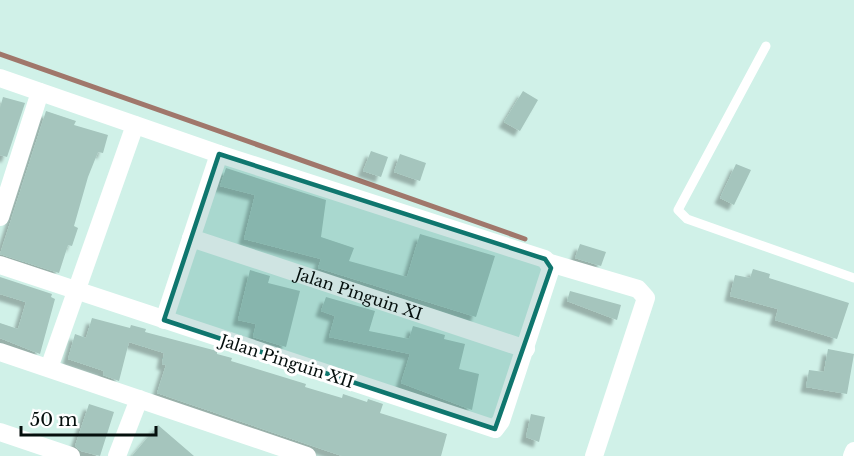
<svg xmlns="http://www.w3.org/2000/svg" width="854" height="456" viewBox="0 0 854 456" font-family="'Libre Baskerville',serif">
<defs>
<filter id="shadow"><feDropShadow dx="-5.5" dy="5.5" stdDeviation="1.5" flood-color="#0004"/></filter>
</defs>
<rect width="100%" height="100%" fill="#d0f1e8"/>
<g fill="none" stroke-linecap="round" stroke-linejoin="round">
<!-- stream -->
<path stroke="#a0776b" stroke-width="5" d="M 0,54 L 525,239"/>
</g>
<!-- building -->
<path fill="#a5c5bd" filter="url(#shadow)" d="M 523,91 L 538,100 L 520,131 L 504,122 Z
M 3,97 L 25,103 L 7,157 L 0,155 L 0,108 Z
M 46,111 L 76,121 L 74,125 L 108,135 L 103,153 L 98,152 L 88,177 L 74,226 L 78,228 L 72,246 L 68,245 L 59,273 L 0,254 Z
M 371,151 L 388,157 L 381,177 L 363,171 Z
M 400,154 L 426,163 L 420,181 L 394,172 Z
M 736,164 L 751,170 L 734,205 L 720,198 Z
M 226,168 L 326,200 L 321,237 L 354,248 L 349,261 L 407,277 L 420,234 L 495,256 L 476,317 L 318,268 L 321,259 L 244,239 L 255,195 L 220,186 Z
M 580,244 L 606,252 L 601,266 L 575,258 Z
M 753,269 L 770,274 L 769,278 L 849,303 L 837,339 L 775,320 L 778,309 L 730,296 L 735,275 L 750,278 Z
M 250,270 L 270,276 L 268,283 L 300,291 L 286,347 L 253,337 L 256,324 L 238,320 Z
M 0,277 L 52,294 L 51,297 L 55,299 L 40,354 L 0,338 L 0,323 L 18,329 L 26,302 L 0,294 Z
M 570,291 L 621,305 L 617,320 L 567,301 Z
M 326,297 L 375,311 L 369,331 L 409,339 L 413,326 L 445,335 L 444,339 L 465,344 L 459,369 L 479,374 L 472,410 L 401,383 L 410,354 L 329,337 L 335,316 L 321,311 Z
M 92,318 L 130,328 L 131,325 L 146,329 L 145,332 L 217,351 L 217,354 L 232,358 L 231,361 L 306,384 L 305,387 L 342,398 L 343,394 L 367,402 L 368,399 L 383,404 L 380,413 L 447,434 L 441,456 L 342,456 L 157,393 L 166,365 L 162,364 L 164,353 L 129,342 L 119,381 L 103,375 L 104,371 L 68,359 L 75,334 L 86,338 Z
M 828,349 L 854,354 L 847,394 L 806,387 L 809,370 L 824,372 Z
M 89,404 L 114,412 L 100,456 L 81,451 L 75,446 Z
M 531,414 L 545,417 L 539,442 L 526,437 Z
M 158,425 L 194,456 L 132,456 Z"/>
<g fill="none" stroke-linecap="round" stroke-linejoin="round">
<!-- service -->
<path stroke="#fff" stroke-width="9" d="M 766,46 L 678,210 L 687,219 L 854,278"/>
<!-- minor -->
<g stroke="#fff" stroke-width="18">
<path d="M 0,78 L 219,154 L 545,259 L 551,268 L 501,421 L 495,429 L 0,265"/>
<path d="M 0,217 L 40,92"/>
<path id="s1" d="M 191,238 L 526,349"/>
<path d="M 550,263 L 638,289 L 646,298 L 594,456"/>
<path d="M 164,320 L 219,154"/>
<path d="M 0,352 L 307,456"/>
<path d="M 49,368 L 135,125"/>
<path d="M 0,432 L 71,456"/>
<path d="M 117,456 L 139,399"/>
<path d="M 852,456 L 854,451"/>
</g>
</g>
<!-- marked area -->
<path fill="#0f766e" fill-opacity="0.2" stroke="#0f766e" stroke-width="4.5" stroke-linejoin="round" d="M 219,154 L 545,259 L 551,268 L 495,429 L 164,320 Z"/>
<g text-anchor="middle" stroke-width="6" stroke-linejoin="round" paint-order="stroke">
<!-- street labels -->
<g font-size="16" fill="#050f0d" stroke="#fff">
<text dy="6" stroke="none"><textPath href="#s1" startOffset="177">Jalan Pinguin XI</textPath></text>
<text transform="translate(287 361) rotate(18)" y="6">Jalan Pinguin XII</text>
</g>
</g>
<!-- scale -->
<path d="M21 426v9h135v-9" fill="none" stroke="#050f0d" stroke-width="3"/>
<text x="30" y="426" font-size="18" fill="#050f0d" stroke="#ffffff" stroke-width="4.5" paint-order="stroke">50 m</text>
</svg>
